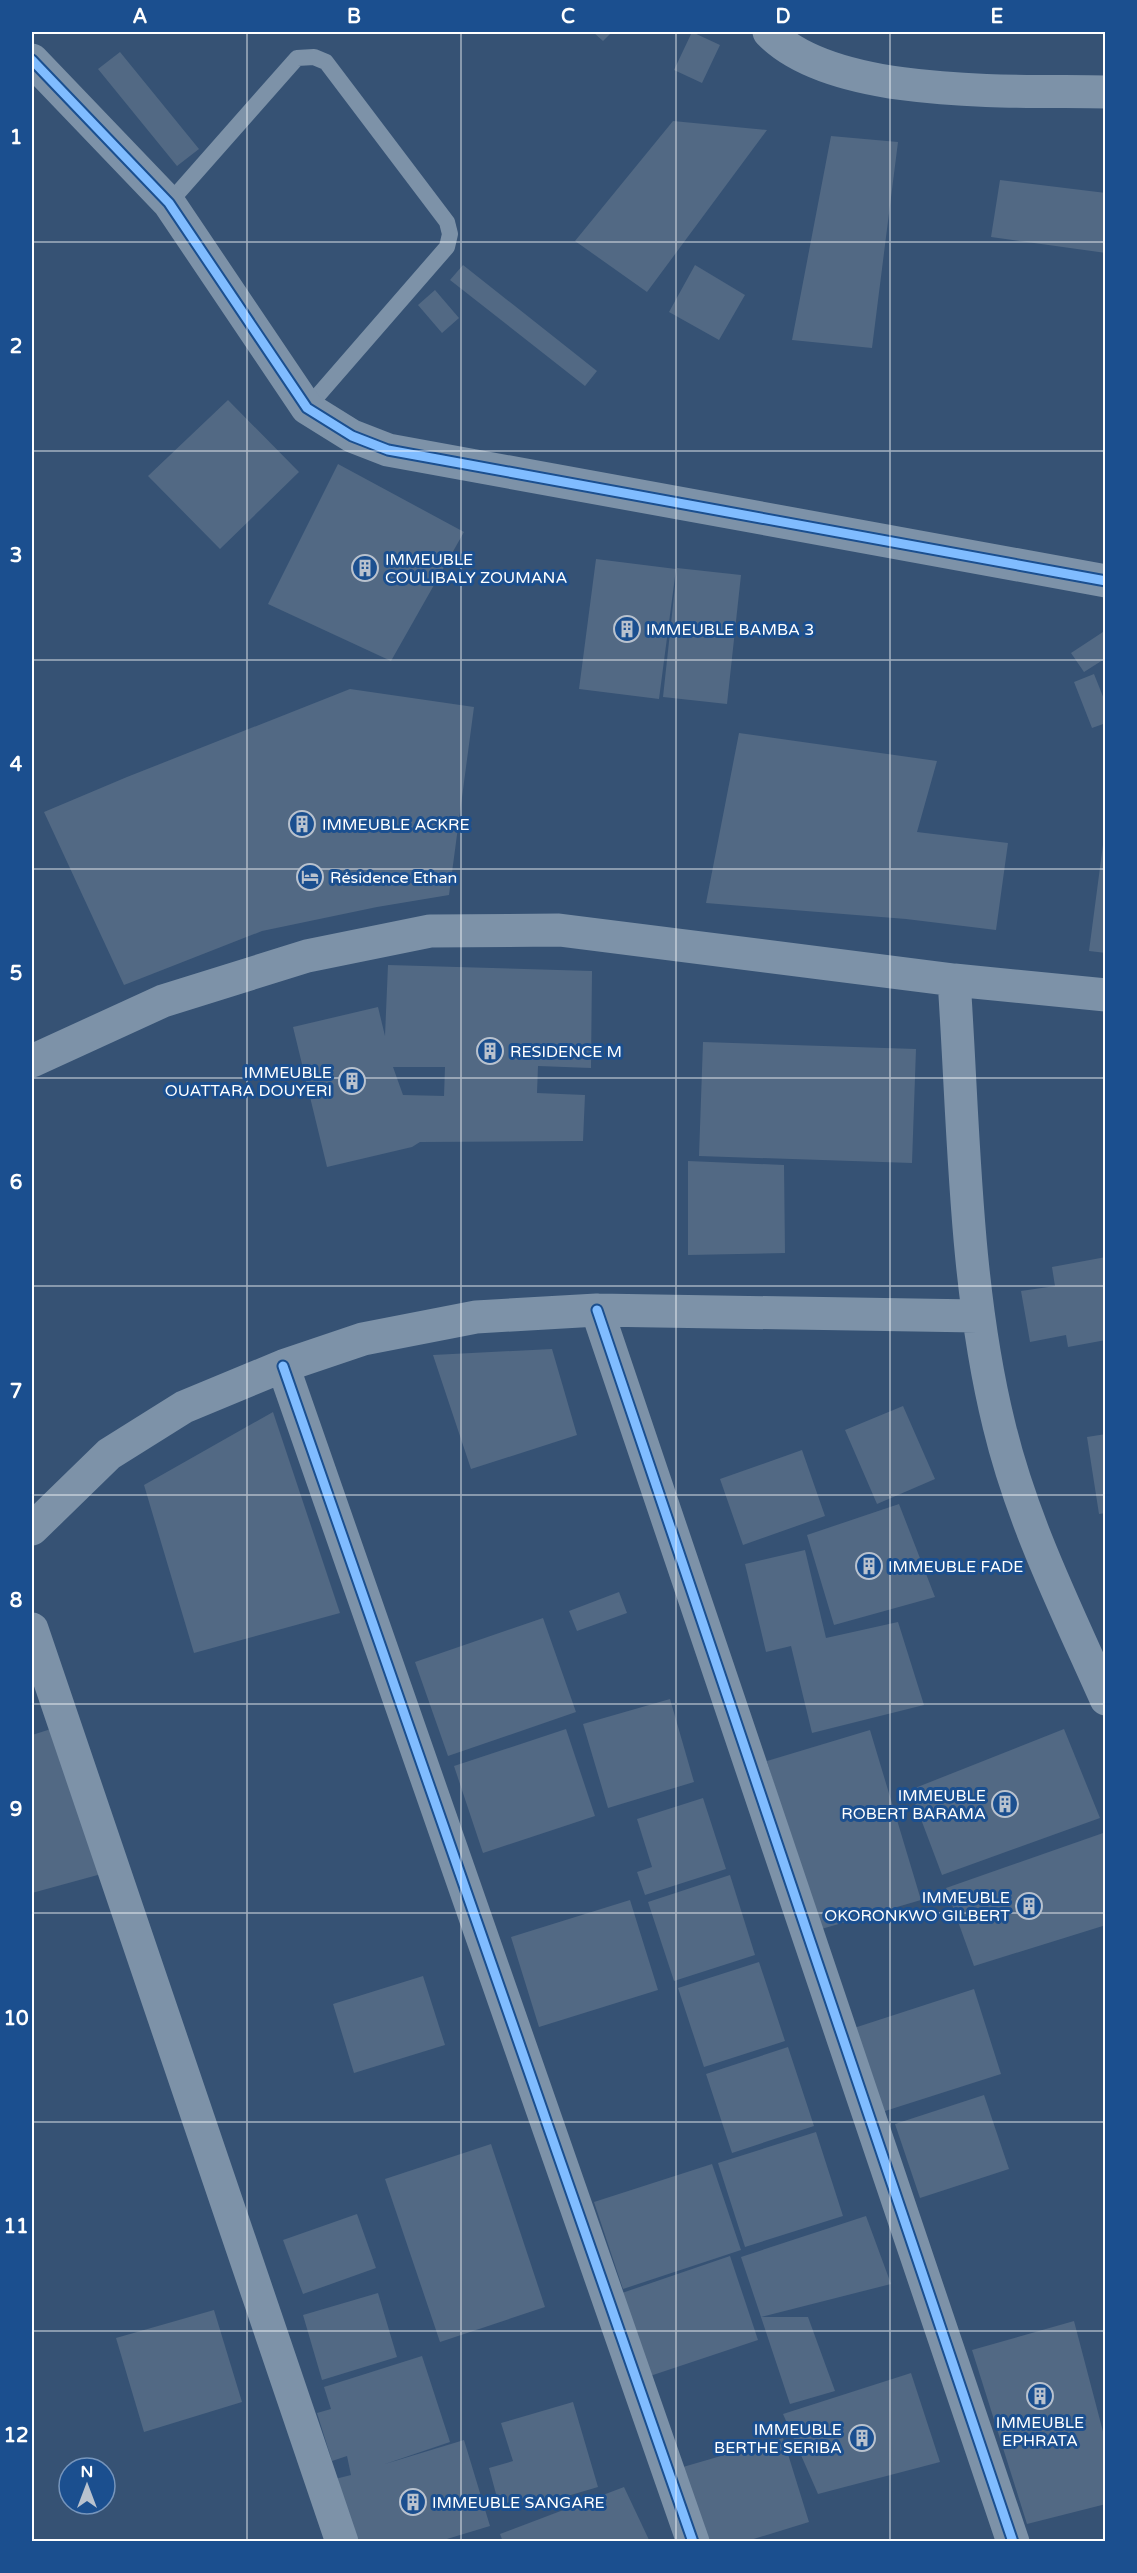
<svg xmlns="http://www.w3.org/2000/svg" width="1137" height="2573" viewBox="0 0 1137 2573" font-family="'Varela Round',sans-serif">
<rect width="100%" height="100%" fill="#365274"/>
<!-- building -->
<path fill="#526984" fill-rule="evenodd" d="M 593,32 L 612,32 L 603,41 Z
M 692,32 L 720,45 L 702,83 L 674,70 Z
M 120,52 L 199,149 L 177,166 L 98,69 Z
M 673,121 L 767,130 L 647,292 L 575,241 Z
M 831,136 L 898,142 L 872,348 L 792,340 Z
M 1000,180 L 1106,193 L 1106,253 L 991,237 Z
M 463,265 L 597,371 L 585,386 L 450,280 Z
M 695,265 L 745,295 L 719,340 L 669,312 Z
M 435,290 L 459,318 L 442,333 L 418,305 Z
M 228,400 L 299,472 L 220,549 L 148,476 Z
M 338,464 L 464,532 L 391,661 L 268,604 Z
M 596,559 L 676,569 L 659,699 L 579,689 Z
M 677,568 L 741,575 L 727,704 L 663,697 Z
M 1106,630 L 1106,658 L 1084,672 L 1071,653 Z
M 1094,674 L 1106,704 L 1106,723 L 1092,728 L 1074,682 Z
M 350,689 L 474,707 L 449,895 L 377,907 L 262,931 L 124,985 L 44,812 L 127,777 Z
M 739,733 L 937,761 L 917,832 L 1008,843 L 996,930 L 906,919 L 706,903 Z
M 1104,837 L 1106,837 L 1106,953 L 1089,951 Z
M 388,965 L 592,971 L 591,1068 L 538,1066 L 537,1093 L 585,1095 L 583,1141 L 420,1142 L 412,1147 L 327,1167 L 293,1027 L 378,1007 L 385,1036 ZM 393,1067 L 445,1067 L 444,1096 L 403,1095 Z
M 703,1042 L 916,1049 L 912,1163 L 699,1156 Z
M 688,1161 L 784,1165 L 785,1253 L 688,1255 Z
M 1106,1257 L 1106,1340 L 1068,1347 L 1066,1335 L 1030,1342 L 1021,1291 L 1055,1286 L 1052,1267 Z
M 552,1349 L 577,1435 L 471,1469 L 433,1355 Z
M 903,1406 L 935,1479 L 877,1504 L 845,1430 Z
M 273,1412 L 340,1613 L 194,1653 L 144,1485 Z
M 1106,1434 L 1106,1513 L 1099,1514 L 1087,1437 Z
M 802,1450 L 825,1516 L 743,1545 L 720,1479 Z
M 899,1504 L 935,1597 L 834,1625 L 807,1535 Z
M 805,1550 L 826,1638 L 898,1622 L 924,1705 L 812,1733 L 791,1646 L 766,1652 L 745,1564 Z
M 619,1592 L 627,1613 L 577,1631 L 569,1611 Z
M 543,1618 L 576,1712 L 448,1756 L 415,1662 Z
M 670,1699 L 694,1782 L 608,1808 L 583,1724 Z
M 51,1729 L 105,1873 L 32,1893 L 32,1735 Z
M 566,1729 L 595,1816 L 483,1853 L 454,1766 Z
M 1064,1729 L 1100,1818 L 942,1875 L 910,1790 Z
M 870,1730 L 921,1900 L 818,1930 L 767,1761 Z
M 703,1798 L 726,1869 L 645,1895 L 637,1872 L 652,1867 L 637,1819 Z
M 1106,1832 L 1106,1925 L 974,1966 L 946,1888 Z
M 730,1875 L 755,1955 L 674,1981 L 648,1902 Z
M 630,1900 L 658,1990 L 539,2027 L 511,1937 Z
M 759,1962 L 785,2041 L 704,2067 L 678,1988 Z
M 423,1976 L 445,2045 L 354,2073 L 333,2004 Z
M 974,1989 L 1001,2074 L 882,2112 L 854,2028 Z
M 788,2047 L 814,2126 L 732,2153 L 706,2074 Z
M 984,2095 L 1009,2169 L 920,2198 L 895,2124 Z
M 816,2132 L 843,2216 L 745,2247 L 718,2163 Z
M 491,2144 L 545,2307 L 440,2342 L 385,2179 Z
M 712,2164 L 741,2250 L 623,2289 L 594,2202 Z
M 357,2214 L 376,2268 L 303,2294 L 283,2240 Z
M 866,2216 L 891,2284 L 761,2317 L 808,2317 L 835,2391 L 790,2404 L 741,2257 Z
M 730,2256 L 758,2340 L 650,2376 L 622,2293 Z
M 378,2293 L 397,2357 L 322,2380 L 303,2315 Z
M 214,2310 L 242,2402 L 144,2432 L 116,2338 Z
M 1074,2321 L 1106,2443 L 1106,2504 L 1027,2524 L 972,2350 Z
M 422,2356 L 450,2442 L 385,2464 L 464,2440 L 490,2526 L 437,2542 L 354,2542 L 335,2479 L 351,2475 L 347,2456 L 332,2461 L 317,2413 L 331,2409 L 324,2387 Z
M 911,2373 L 940,2462 L 818,2494 L 783,2414 Z
M 573,2402 L 598,2487 L 527,2508 L 524,2498 L 499,2505 L 489,2468 L 513,2461 L 501,2423 Z
M 783,2438 L 809,2522 L 744,2542 L 704,2542 L 683,2467 Z
M 624,2487 L 650,2542 L 503,2542 L 500,2534 Z"/>
<g fill="none" stroke-linecap="round" stroke-linejoin="round">
<!-- service -->
<path stroke="#7d92a8" stroke-width="16" d="M 169,203 L 297,58 L 314,57 L 326,62 L 447,222 L 450,234 L 447,247 L 307,408"/>
<!-- minor -->
<path stroke="#7d92a8" stroke-width="33" d="M 769,32 C 835,100 1016,90 1106,92
M 32,60 L 169,203 L 307,408 L 352,436 L 388,450 L 1106,581
M 954,980 C 964,1126 964,1283 999,1425 C 1022,1521 1066,1609 1106,1699
M 32,1061 L 163,1001 L 307,956 L 430,931 L 559,930 L 954,980 L 1106,995
M 597,1310 L 1013,2542
M 283,1366 L 693,2542
M 32,1529 L 109,1454 L 184,1407 L 283,1366 L 363,1339 L 476,1317 L 597,1310 L 977,1316
M 32,1629 L 342,2542"/>
<defs>
<path id="cycleway" d="M 32,60 L 169,203 L 307,408 L 352,436 L 388,450 L 1106,581
M 597,1310 L 1013,2542
M 283,1366 L 693,2542"/>
</defs>
<!-- cycleway casing -->
<use href="#cycleway" stroke="#1b4f8f" stroke-width="13"/>
<!-- cycleway -->
<use href="#cycleway" stroke="#80bcff" stroke-width="9"/>
</g>
<!-- grid -->
<path fill="none" stroke="#fff" stroke-width="1.5" stroke-opacity="0.55" d="M 247,32 L 247,2542M 461,32 L 461,2542M 676,32 L 676,2542M 890,32 L 890,2542M 32,242 L 1106,242M 32,451 L 1106,451M 32,660 L 1106,660M 32,869 L 1106,869M 32,1078 L 1106,1078M 32,1286 L 1106,1286M 32,1495 L 1106,1495M 32,1704 L 1106,1704M 32,1913 L 1106,1913M 32,2122 L 1106,2122M 32,2331 L 1106,2331"/>
<!-- icons -->
<defs>
<symbol id="building-ring" viewBox="-11 -11 22 22"><circle r="9.5" fill="#1b4f8f" stroke="#b9c2ce" stroke-width="1.5"/><path d="M-4-6H4V6H1V3H-1V6H-4ZM-2.5-4.3h1.7v1.8h-1.7ZM.8-4.3h1.7v1.8H.8ZM-2.5-1h1.7V.8h-1.7ZM.8-1h1.7V.8H.8Z" fill="#b9c2ce"/></symbol>
<symbol id="hotel-ring" viewBox="-11 -11 22 22"><circle r="9.5" fill="#1b4f8f" stroke="#b9c2ce" stroke-width="1.5"/><path d="M-6-4.5h1.5V1H6V5H4.5V3h-9V5H-6ZM-4 0a1.8 1.8 0 1 1 3.6 0ZM.5 0V-2.5h3Q6-2.5 6 0Z" fill="#b9c2ce"/></symbol>
</defs>
<g fill-rule="evenodd">
<use href="#building-ring" x="350" y="553" width="30" height="30"/>
<use href="#building-ring" x="612" y="614" width="30" height="30"/>
<use href="#building-ring" x="287" y="809" width="30" height="30"/>
<use href="#hotel-ring" x="295" y="862" width="30" height="30"/>
<use href="#building-ring" x="475" y="1036" width="30" height="30"/>
<use href="#building-ring" x="337" y="1066" width="30" height="30"/>
<use href="#building-ring" x="854" y="1551" width="30" height="30"/>
<use href="#building-ring" x="990" y="1789" width="30" height="30"/>
<use href="#building-ring" x="1014" y="1891" width="30" height="30"/>
<use href="#building-ring" x="1025" y="2381" width="30" height="30"/>
<use href="#building-ring" x="847" y="2423" width="30" height="30"/>
<use href="#building-ring" x="398" y="2487" width="30" height="30"/>
</g>
<g text-anchor="middle" stroke-width="6" stroke-linejoin="round" paint-order="stroke">
<!-- poi labels -->
<g font-size="16" fill="#fff" stroke="#1b4f8f" text-anchor="start">
<text x="385" y="565">IMMEUBLE<tspan x="385" dy="18">COULIBALY ZOUMANA</tspan></text>
<text x="646" y="635">IMMEUBLE BAMBA 3</text>
<text x="322" y="830">IMMEUBLE ACKRE</text>
<text x="330" y="883">Résidence Ethan</text>
<text x="510" y="1057">RESIDENCE M</text>
<text x="332" y="1078" text-anchor="end">IMMEUBLE<tspan x="332" dy="18">OUATTARA DOUYERI</tspan></text>
<text x="888" y="1572">IMMEUBLE FADE</text>
<text x="986" y="1801" text-anchor="end">IMMEUBLE<tspan x="986" dy="18">ROBERT BARAMA</tspan></text>
<text x="1010" y="1903" text-anchor="end">IMMEUBLE<tspan x="1010" dy="18">OKORONKWO GILBERT</tspan></text>
<text x="1040" y="2428" text-anchor="middle">IMMEUBLE<tspan x="1040" dy="18">EPHRATA</tspan></text>
<text x="842" y="2435" text-anchor="end">IMMEUBLE<tspan x="842" dy="18">BERTHE SERIBA</tspan></text>
<text x="432" y="2508">IMMEUBLE SANGARE</text>
</g>
</g>
<!-- border -->
<rect width="1137" height="2573" fill="none" stroke="#1b4f8f" stroke-width="66"/>
<!-- north arrow -->
<g transform="translate(87 2486)"><circle r="28" fill="#1b4f8f" stroke="#7695bc" stroke-width="1.5"/>
<path d="M0-4.5L10 22L0 15L-10 22Z" fill="#b9c2ce"/>
<text y="-9" font-size="16" font-weight="bold" text-anchor="middle" fill="#ffffff">N</text>
</g>
<rect x="33" y="33" width="1071" height="2507" fill="none" stroke="#fff" stroke-width="2"/>
<g font-size="20" text-anchor="middle" font-weight="bold" fill="#fff">
<text x="140" y="23">A</text>
<text x="354" y="23">B</text>
<text x="568" y="23">C</text>
<text x="783" y="23">D</text>
<text x="997" y="23">E</text>
<text x="16" y="144">1</text>
<text x="16" y="353">2</text>
<text x="16" y="562">3</text>
<text x="16" y="771">4</text>
<text x="16" y="980">5</text>
<text x="16" y="1189">6</text>
<text x="16" y="1398">7</text>
<text x="16" y="1607">8</text>
<text x="16" y="1816">9</text>
<text x="16" y="2025">10</text>
<text x="16" y="2233">11</text>
<text x="16" y="2442">12</text>
</g>
</svg>
